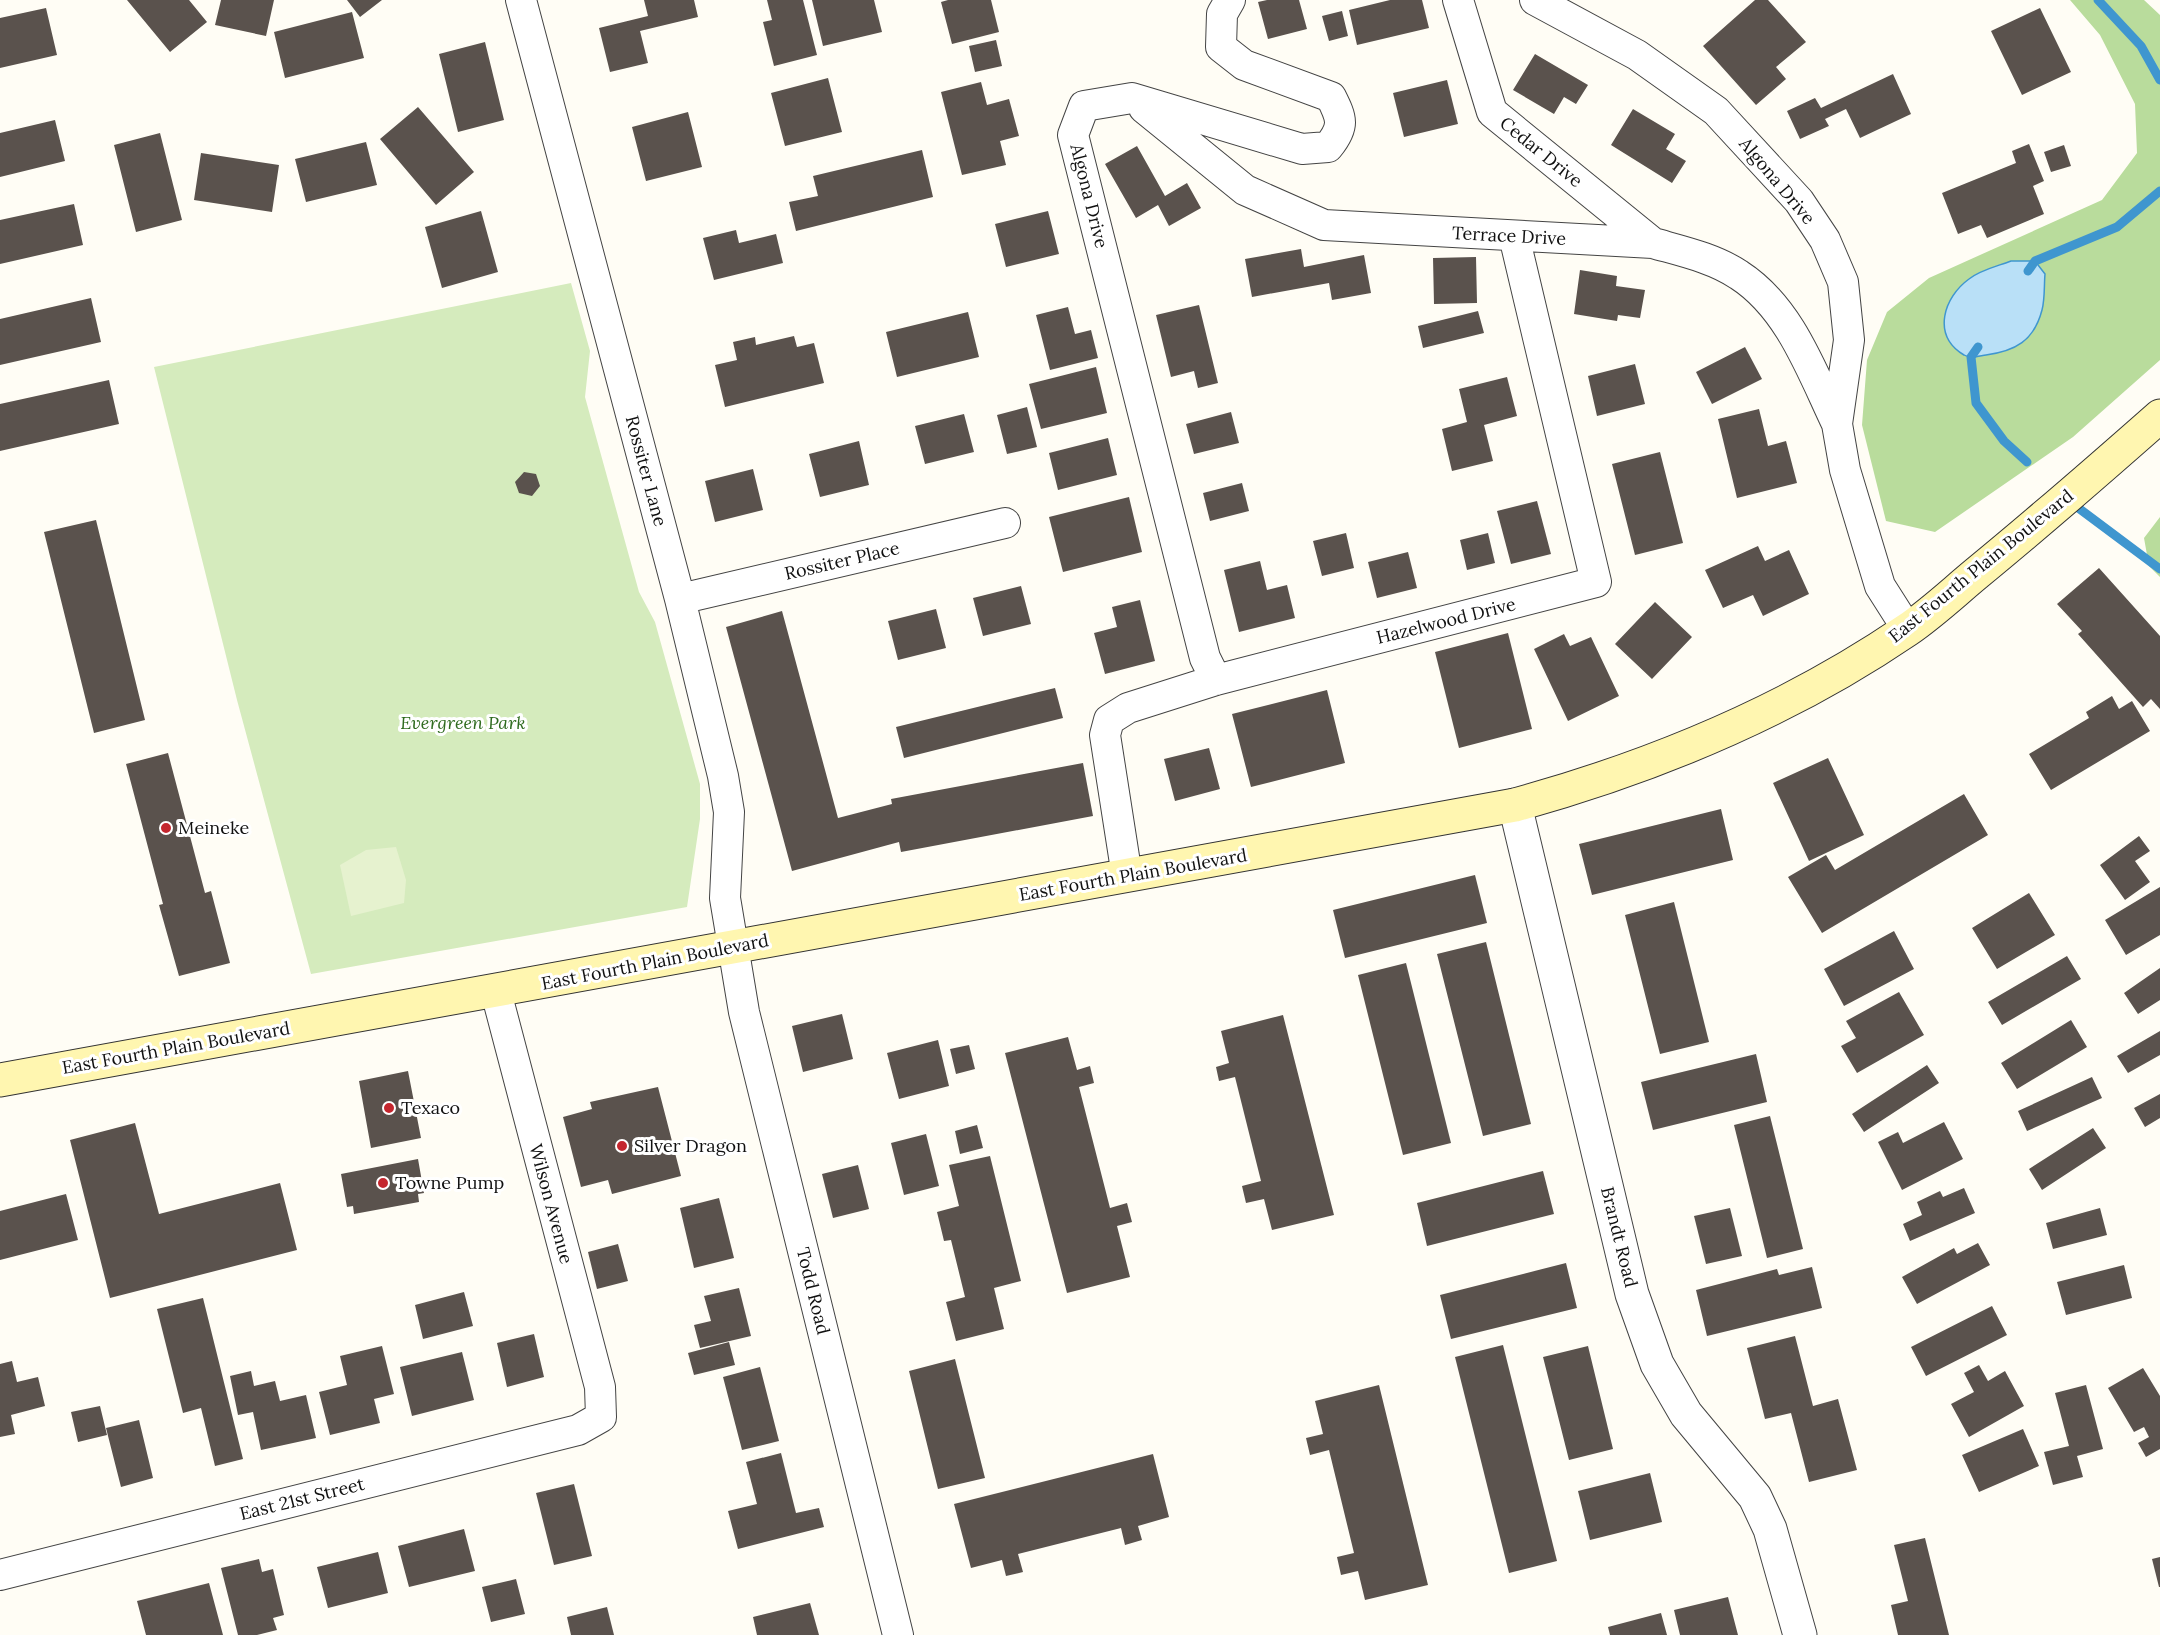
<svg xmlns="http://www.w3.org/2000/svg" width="2160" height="1635" viewBox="0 0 2160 1635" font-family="Lora,serif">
<rect width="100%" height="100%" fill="#fffdf5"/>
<!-- green -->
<path fill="#d5ebbd" d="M 571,283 L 590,351 L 585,397 L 639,592 L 655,622 L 700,784 L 700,819 L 687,907 L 311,974 L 237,700 L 154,367 Z"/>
<!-- forest -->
<path fill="#b9dc9c" d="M 2070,0 L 2144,0 L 2160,15 L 2160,360 L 2073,437 L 1935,532 L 1886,521 L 1862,425 L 1867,360 L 1887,312 L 1929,278 L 2102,200 L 2137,153 L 2135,104 L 2100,35 Z
M 2160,517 L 2160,577 L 2149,566 L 2144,538 Z"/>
<!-- pitch -->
<path fill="#e6f2cf" d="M 396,847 L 406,880 L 404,903 L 351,916 L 340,865 L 366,850 Z"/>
<!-- water -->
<path fill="#b9e0f7" stroke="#3f96cf" stroke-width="1.5" d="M 2011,261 L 2035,261 L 2045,274 C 2044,285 2045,299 2042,310 C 2034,341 2015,351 1986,355 C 1979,356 1970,359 1964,355 C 1931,335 1944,297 1969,279 C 1980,270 1998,266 2011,261 Z"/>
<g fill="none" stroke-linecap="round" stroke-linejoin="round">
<!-- stream -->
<path stroke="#3f96cf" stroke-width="9" d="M 2098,0 L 2141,46 L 2160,80
M 2028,271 L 2035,261 L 2117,227 L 2160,191
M 1978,347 L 1971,357 L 1976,403 L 2004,441 L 2027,462
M 2073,504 L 2160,569"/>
</g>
<!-- building -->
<path fill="#5a524d" d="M 127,0 L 189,0 L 207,22 L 170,52 Z
M 221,0 L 274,0 L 266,36 L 215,25 Z
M 347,0 L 382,0 L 360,17 Z
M 644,0 L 694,0 L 698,17 L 640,31 L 648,63 L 610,72 L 599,28 L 648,16 Z
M 767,0 L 803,0 L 817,55 L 774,66 L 763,22 L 772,20 Z
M 812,0 L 874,0 L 882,32 L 823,46 Z
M 948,0 L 991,0 L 999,32 L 952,44 L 941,2 Z
M 1267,0 L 1299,0 L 1307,29 L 1268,39 L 1258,2 Z
M 1390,0 L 1422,0 L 1429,28 L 1357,45 L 1349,10 Z
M 1755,0 L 1768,0 L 1806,42 L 1776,67 L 1786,79 L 1756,105 L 1703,46 Z
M 46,8 L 57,55 L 0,68 L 0,18 Z
M 2040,8 L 2071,72 L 2022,95 L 1991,31 Z
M 1342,11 L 1348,36 L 1329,41 L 1322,16 Z
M 352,12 L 364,58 L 285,78 L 274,32 Z
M 996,40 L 1002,66 L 975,72 L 969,46 Z
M 485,42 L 504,120 L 458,132 L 439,54 Z
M 1535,54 L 1588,85 L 1576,104 L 1564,97 L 1554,114 L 1513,90 Z
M 1893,74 L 1911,114 L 1860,138 L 1846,109 L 1825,119 L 1829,126 L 1800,139 L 1787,111 L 1815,98 L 1821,108 Z
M 828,78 L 842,132 L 785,146 L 771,93 Z
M 1447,80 L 1458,124 L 1404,137 L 1393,93 Z
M 981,82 L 987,105 L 1009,99 L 1019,136 L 1000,141 L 1006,165 L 962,175 L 941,92 Z
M 418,107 L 474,172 L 436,205 L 380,139 Z
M 1633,109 L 1675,134 L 1666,149 L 1686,161 L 1672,183 L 1611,145 Z
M 688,112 L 702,167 L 646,181 L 632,127 Z
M 55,120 L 65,161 L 0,177 L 0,133 Z
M 160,133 L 182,220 L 136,232 L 114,145 Z
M 366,142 L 377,185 L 306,202 L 295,159 Z
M 2029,144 L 2044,181 L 2033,186 L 2044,214 L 1987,238 L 1981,225 L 1958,234 L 1942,193 L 2016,163 L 2012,151 Z
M 2064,145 L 2071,166 L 2051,172 L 2044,152 Z
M 1137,146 L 1165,196 L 1187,183 L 1201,208 L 1169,226 L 1158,205 L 1136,218 L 1105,164 Z
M 922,150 L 933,197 L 796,231 L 789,202 L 818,196 L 813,176 Z
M 201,153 L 279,165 L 272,212 L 194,200 Z
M 74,204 L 83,245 L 0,264 L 0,220 Z
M 481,211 L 498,272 L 442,288 L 425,227 Z
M 1048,211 L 1059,254 L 1006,267 L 995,224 Z
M 736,230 L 739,243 L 776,234 L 783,263 L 714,280 L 703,238 Z
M 1301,249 L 1304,267 L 1364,255 L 1371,293 L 1332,300 L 1329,283 L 1252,297 L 1245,259 Z
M 1476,257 L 1477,303 L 1434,304 L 1433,258 Z
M 1580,270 L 1617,276 L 1616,286 L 1645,290 L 1640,318 L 1618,315 L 1617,321 L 1574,314 Z
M 91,298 L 101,342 L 0,365 L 0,319 Z
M 1199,305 L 1218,383 L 1198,388 L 1194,371 L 1171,377 L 1156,315 Z
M 1068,307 L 1075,334 L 1091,330 L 1098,358 L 1050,370 L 1036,315 Z
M 1478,311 L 1484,333 L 1423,348 L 1418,326 Z
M 968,312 L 979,357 L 897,377 L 886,332 Z
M 794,336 L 797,347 L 814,343 L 824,383 L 725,407 L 715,365 L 737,360 L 733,342 L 755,337 L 756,345 Z
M 1745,347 L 1762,379 L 1712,404 L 1696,372 Z
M 1635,364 L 1645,404 L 1597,416 L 1588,376 Z
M 1096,367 L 1107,413 L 1041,429 L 1029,384 Z
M 1507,377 L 1517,416 L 1484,425 L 1493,461 L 1452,471 L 1442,429 L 1467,422 L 1459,389 Z
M 109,380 L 119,424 L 0,451 L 0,404 Z
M 1027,407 L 1037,447 L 1007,454 L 997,415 Z
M 1759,409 L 1768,446 L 1786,441 L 1797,483 L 1737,498 L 1718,419 Z
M 1231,412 L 1239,443 L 1194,454 L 1186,424 Z
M 964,414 L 974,452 L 925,464 L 915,426 Z
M 1108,438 L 1117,475 L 1058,490 L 1049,453 Z
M 859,441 L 869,485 L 820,497 L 809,454 Z
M 1660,452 L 1683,543 L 1635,555 L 1612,464 Z
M 753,469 L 763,510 L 715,522 L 705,481 Z
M 524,472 L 536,474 L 540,486 L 532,496 L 519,493 L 515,482 Z
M 1242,483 L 1249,511 L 1210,521 L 1203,493 Z
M 1129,497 L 1142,552 L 1063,572 L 1049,517 Z
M 1537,501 L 1551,554 L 1511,564 L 1497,511 Z
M 96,520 L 145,720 L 94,733 L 44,532 Z
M 1346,533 L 1354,568 L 1322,576 L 1313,541 Z
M 1488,533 L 1495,563 L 1467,570 L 1460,540 Z
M 1758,546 L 1765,561 L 1789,550 L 1809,594 L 1763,616 L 1753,595 L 1723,608 L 1705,570 Z
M 1408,552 L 1417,588 L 1377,598 L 1368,562 Z
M 1260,561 L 1267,590 L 1287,585 L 1295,618 L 1239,632 L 1224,570 Z
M 2099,568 L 2160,636 L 2160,709 L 2151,699 L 2143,707 L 2078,634 L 2082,631 L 2057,604 Z
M 1021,586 L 1031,624 L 983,636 L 973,598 Z
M 1140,600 L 1155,661 L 1105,674 L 1094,633 L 1117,627 L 1112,607 Z
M 1655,602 L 1692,637 L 1652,679 L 1615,644 Z
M 936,609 L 946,648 L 898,660 L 888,621 Z
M 782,611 L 838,818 L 892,804 L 891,799 L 1083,763 L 1093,816 L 901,852 L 899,842 L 792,871 L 726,627 Z
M 1508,633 L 1532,729 L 1459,748 L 1435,652 Z
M 1564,634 L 1570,646 L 1591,637 L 1619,696 L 1568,721 L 1534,649 Z
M 1055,688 L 1063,718 L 904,758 L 896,727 Z
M 1327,690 L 1345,763 L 1251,787 L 1232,714 Z
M 2112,696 L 2119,709 L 2132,701 L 2150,731 L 2051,790 L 2029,754 L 2089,718 L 2086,712 Z
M 1209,748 L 1220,789 L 1175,801 L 1164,759 Z
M 168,753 L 205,893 L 211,891 L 230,963 L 179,976 L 159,905 L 163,904 L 126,764 Z
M 1828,758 L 1864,835 L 1809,861 L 1773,783 Z
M 1964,794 L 1988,835 L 1822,933 L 1788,877 L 1826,855 L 1835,870 Z
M 1721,809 L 1733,860 L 1592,895 L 1579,844 Z
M 2139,836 L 2150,851 L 2135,861 L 2150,882 L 2125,900 L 2100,865 Z
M 1475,875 L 1487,923 L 1345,958 L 1333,910 Z
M 2160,887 L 2160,935 L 2126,955 L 2105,920 Z
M 2029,893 L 2055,935 L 1997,969 L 1972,928 Z
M 1674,902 L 1709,1042 L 1660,1054 L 1625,915 Z
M 1894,931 L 1914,969 L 1844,1006 L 1824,969 Z
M 1486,942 L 1531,1124 L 1483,1136 L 1437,954 Z
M 2067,956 L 2081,979 L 2002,1025 L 1988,1002 Z
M 1406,963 L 1451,1143 L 1403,1155 L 1358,975 Z
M 2160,968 L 2160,1000 L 2138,1014 L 2124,993 Z
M 1899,992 L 1924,1035 L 1857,1073 L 1841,1046 L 1856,1038 L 1846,1021 Z
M 842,1014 L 853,1059 L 803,1072 L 792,1026 Z
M 1283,1015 L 1334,1215 L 1272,1230 L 1264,1199 L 1246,1203 L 1242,1186 L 1261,1181 L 1235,1077 L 1219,1081 L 1216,1067 L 1229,1063 L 1221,1031 Z
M 2071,1020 L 2087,1047 L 2017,1089 L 2001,1063 Z
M 2160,1031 L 2160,1055 L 2128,1073 L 2117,1056 Z
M 1068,1037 L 1077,1070 L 1090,1066 L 1094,1083 L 1079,1087 L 1110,1208 L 1127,1203 L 1132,1222 L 1117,1226 L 1130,1277 L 1067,1293 L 1005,1053 Z
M 938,1040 L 949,1086 L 899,1099 L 887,1053 Z
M 969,1045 L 975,1069 L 956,1074 L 950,1049 Z
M 1756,1054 L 1767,1102 L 1653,1130 L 1641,1082 Z
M 1927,1065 L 1939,1083 L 1864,1132 L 1852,1114 Z
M 408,1071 L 421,1138 L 371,1148 L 359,1081 Z
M 2092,1077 L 2102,1098 L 2027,1131 L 2018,1111 Z
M 658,1087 L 681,1176 L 612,1194 L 608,1180 L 581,1187 L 563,1117 L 592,1109 L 590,1102 Z
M 2160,1094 L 2160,1118 L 2145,1127 L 2134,1108 Z
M 1770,1116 L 1803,1249 L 1767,1258 L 1734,1125 Z
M 1944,1122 L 1963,1159 L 1902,1190 L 1878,1142 L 1898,1132 L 1903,1143 Z
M 135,1123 L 159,1214 L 280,1183 L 297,1250 L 110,1298 L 70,1140 Z
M 977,1125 L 983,1148 L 960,1154 L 955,1131 Z
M 2093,1128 L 2106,1148 L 2042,1190 L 2029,1169 Z
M 926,1134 L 939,1186 L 904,1195 L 891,1143 Z
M 990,1156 L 1021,1281 L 994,1288 L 1004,1329 L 956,1341 L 946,1302 L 965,1297 L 951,1240 L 944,1241 L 937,1212 L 959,1206 L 949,1165 Z
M 418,1159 L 424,1193 L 418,1194 L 419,1202 L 354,1214 L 353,1206 L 347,1207 L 341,1174 Z
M 858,1165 L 869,1209 L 833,1218 L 822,1174 Z
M 1543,1171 L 1554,1214 L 1427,1246 L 1417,1203 Z
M 1964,1188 L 1975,1213 L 1910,1241 L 1903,1224 L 1922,1215 L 1917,1202 L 1940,1191 L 1943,1197 Z
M 66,1194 L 78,1240 L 0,1260 L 0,1211 Z
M 719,1198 L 734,1258 L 694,1268 L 680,1208 Z
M 1730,1208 L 1742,1256 L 1706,1264 L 1694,1216 Z
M 2100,1208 L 2107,1235 L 2053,1249 L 2046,1223 Z
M 1978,1243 L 1990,1265 L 1917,1304 L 1902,1277 L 1954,1248 L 1957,1254 Z
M 618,1244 L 628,1281 L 597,1289 L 588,1252 Z
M 1566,1263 L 1577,1308 L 1451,1339 L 1440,1295 Z
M 2124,1265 L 2132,1298 L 2066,1315 L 2057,1282 Z
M 1812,1267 L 1822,1308 L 1707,1336 L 1696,1290 L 1777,1269 L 1779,1275 Z
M 739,1288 L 751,1336 L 700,1348 L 694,1325 L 711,1321 L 704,1296 Z
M 464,1292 L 473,1326 L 423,1339 L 415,1305 Z
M 203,1298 L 243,1459 L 215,1466 L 201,1408 L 183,1413 L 157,1309 Z
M 1992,1306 L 2007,1335 L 1926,1376 L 1911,1347 Z
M 534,1334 L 544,1377 L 507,1387 L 497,1343 Z
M 1795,1336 L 1813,1406 L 1838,1399 L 1857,1470 L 1809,1482 L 1791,1413 L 1765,1419 L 1747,1348 Z
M 729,1342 L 735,1365 L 694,1375 L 688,1353 Z
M 1503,1345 L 1557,1561 L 1509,1573 L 1455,1357 Z
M 382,1346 L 394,1394 L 374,1399 L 380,1423 L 330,1435 L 319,1392 L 347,1385 L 340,1356 Z
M 1588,1346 L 1613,1449 L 1569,1460 L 1543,1357 Z
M 462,1352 L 474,1400 L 412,1416 L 400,1367 Z
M 955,1359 L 985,1478 L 938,1489 L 909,1371 Z
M 12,1361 L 17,1382 L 38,1377 L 45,1406 L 11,1415 L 15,1434 L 0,1437 L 0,1364 Z
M 1979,1365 L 1988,1381 L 2005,1371 L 2024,1406 L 1969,1437 L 1951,1404 L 1974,1392 L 1964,1373 Z
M 760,1367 L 779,1441 L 742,1450 L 723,1377 Z
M 2143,1368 L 2160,1396 L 2160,1449 L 2146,1457 L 2138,1443 L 2149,1437 L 2144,1427 L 2134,1432 L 2108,1388 Z
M 251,1371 L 254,1386 L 275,1381 L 280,1401 L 306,1395 L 316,1438 L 261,1450 L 253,1412 L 238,1415 L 230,1376 Z
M 1379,1385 L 1428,1585 L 1365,1600 L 1358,1571 L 1341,1575 L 1337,1557 L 1354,1553 L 1329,1450 L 1310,1455 L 1306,1438 L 1323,1434 L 1315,1401 Z
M 2086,1385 L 2103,1449 L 2077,1456 L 2083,1477 L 2053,1485 L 2044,1452 L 2069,1446 L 2055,1393 Z
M 100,1406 L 107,1435 L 78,1442 L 71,1412 Z
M 139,1420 L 153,1478 L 121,1487 L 106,1428 Z
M 2023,1429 L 2039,1466 L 1979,1492 L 1962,1455 Z
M 781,1453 L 796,1513 L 819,1508 L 824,1527 L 738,1549 L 728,1511 L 757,1504 L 746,1462 Z
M 1153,1454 L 1169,1517 L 1138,1526 L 1142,1540 L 1125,1545 L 1121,1528 L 1018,1554 L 1023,1572 L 1006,1576 L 1002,1560 L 971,1568 L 954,1504 Z
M 1650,1473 L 1662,1522 L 1590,1540 L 1578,1491 Z
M 574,1484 L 592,1556 L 554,1565 L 536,1493 Z
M 464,1529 L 475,1571 L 409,1587 L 398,1546 Z
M 1925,1538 L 1949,1635 L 1898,1635 L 1891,1605 L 1908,1601 L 1894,1545 Z
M 378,1552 L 388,1593 L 328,1608 L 317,1567 Z
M 2160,1557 L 2160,1587 L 2159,1587 L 2152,1559 Z
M 259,1559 L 262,1572 L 273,1569 L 284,1615 L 273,1618 L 277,1630 L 257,1635 L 238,1635 L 221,1568 Z
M 516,1579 L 525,1614 L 491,1622 L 482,1587 Z
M 209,1583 L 223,1635 L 146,1635 L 137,1601 Z
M 1728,1597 L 1738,1635 L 1680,1635 L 1674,1610 Z
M 810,1603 L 819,1635 L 757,1635 L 753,1617 Z
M 607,1607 L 614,1635 L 571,1635 L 567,1617 Z
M 1661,1613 L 1667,1635 L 1610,1635 L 1608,1627 Z"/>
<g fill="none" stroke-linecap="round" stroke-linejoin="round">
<defs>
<path id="minor" d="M 521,0 L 680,599 L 723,776 L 729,812 L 725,898 L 744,1012 L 898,1635
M 1458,0 L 1492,112 L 1653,243
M 1535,0 L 1637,55 L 1716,111 L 1799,201 L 1825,240 L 1843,282 L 1849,340 L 1837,424 L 1845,470 L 1880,586 L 1908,630
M 1144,108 L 1245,190 L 1324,225 L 1653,243 C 1681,251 1714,258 1739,275 C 1790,308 1812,372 1837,424
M 680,599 L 1005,523
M 1216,680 L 1205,658 L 1073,135 L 1084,106 L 1132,98 L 1302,149 L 1328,147 C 1345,126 1342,119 1331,97 L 1244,65 L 1221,47 L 1222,14 L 1230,0
M 1127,876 L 1105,735 L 1109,720 L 1128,708 L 1216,680 L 1596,582 L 1514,236
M 0,1575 L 578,1430 L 601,1417 L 600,1387 L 496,992"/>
<path id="tertiary" d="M 1515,805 L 1632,1294 L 1657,1364 L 1686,1414 L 1755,1497 L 1770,1529 L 1800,1635"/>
<path id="secondary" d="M 0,1080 L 1515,805 C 1653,767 1788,711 1907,630 C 1932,613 1954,592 1977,573 C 2039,522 2100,469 2160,416"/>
</defs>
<!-- minor casing -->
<use href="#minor" stroke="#444" stroke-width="32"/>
<!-- tertiary casing -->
<use href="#tertiary" stroke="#444" stroke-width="35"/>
<!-- secondary casing -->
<use href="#secondary" stroke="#333" stroke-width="35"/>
<!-- minor -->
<use href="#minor" stroke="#fff" stroke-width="30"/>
<!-- tertiary -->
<use href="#tertiary" stroke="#fff" stroke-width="33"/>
<!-- secondary -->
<use href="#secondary" stroke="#fff6b0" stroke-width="33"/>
</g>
<!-- markers -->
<g fill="#c4262e" stroke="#fff" stroke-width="2">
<circle cx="166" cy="828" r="6"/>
<circle cx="389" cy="1108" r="6"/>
<circle cx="622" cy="1146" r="6"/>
<circle cx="383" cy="1183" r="6"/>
</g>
<g text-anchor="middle" stroke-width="6" stroke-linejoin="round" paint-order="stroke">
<!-- street labels -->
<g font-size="18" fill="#111" stroke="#fff">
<text transform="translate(1541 152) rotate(39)" y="6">Cedar Drive</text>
<text transform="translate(1777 181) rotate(50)" y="6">Algona Drive</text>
<text transform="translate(1089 196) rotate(76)" y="6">Algona Drive</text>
<text transform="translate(1509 236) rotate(3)" y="6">Terrace Drive</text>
<text transform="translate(646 471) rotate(75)" y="6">Rossiter Lane</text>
<text transform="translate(842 561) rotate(-13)" y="6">Rossiter Place</text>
<text transform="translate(1981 566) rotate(-39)" y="6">East Fourth Plain Boulevard</text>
<text transform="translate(1446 621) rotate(-14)" y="6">Hazelwood Drive</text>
<text transform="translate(1133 875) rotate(-10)" y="6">East Fourth Plain Boulevard</text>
<text transform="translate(655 962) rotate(-11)" y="6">East Fourth Plain Boulevard</text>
<text transform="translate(176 1048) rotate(-10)" y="6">East Fourth Plain Boulevard</text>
<text transform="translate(551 1204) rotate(75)" y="6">Wilson Avenue</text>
<text transform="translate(1619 1237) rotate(76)" y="6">Brandt Road</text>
<text transform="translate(813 1291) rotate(76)" y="6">Todd Road</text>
<text transform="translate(302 1499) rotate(-14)" y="6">East 21st Street</text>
</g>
<!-- park labels -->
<g font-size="18" font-style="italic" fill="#2f6b1f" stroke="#fff">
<text x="463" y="729">Evergreen Park</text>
</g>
<!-- poi labels -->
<g font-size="18" fill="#111" stroke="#fff" text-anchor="start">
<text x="178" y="834">Meineke</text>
<text x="401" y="1114">Texaco</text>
<text x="634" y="1152">Silver Dragon</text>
<text x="395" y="1189">Towne Pump</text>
</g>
</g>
</svg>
